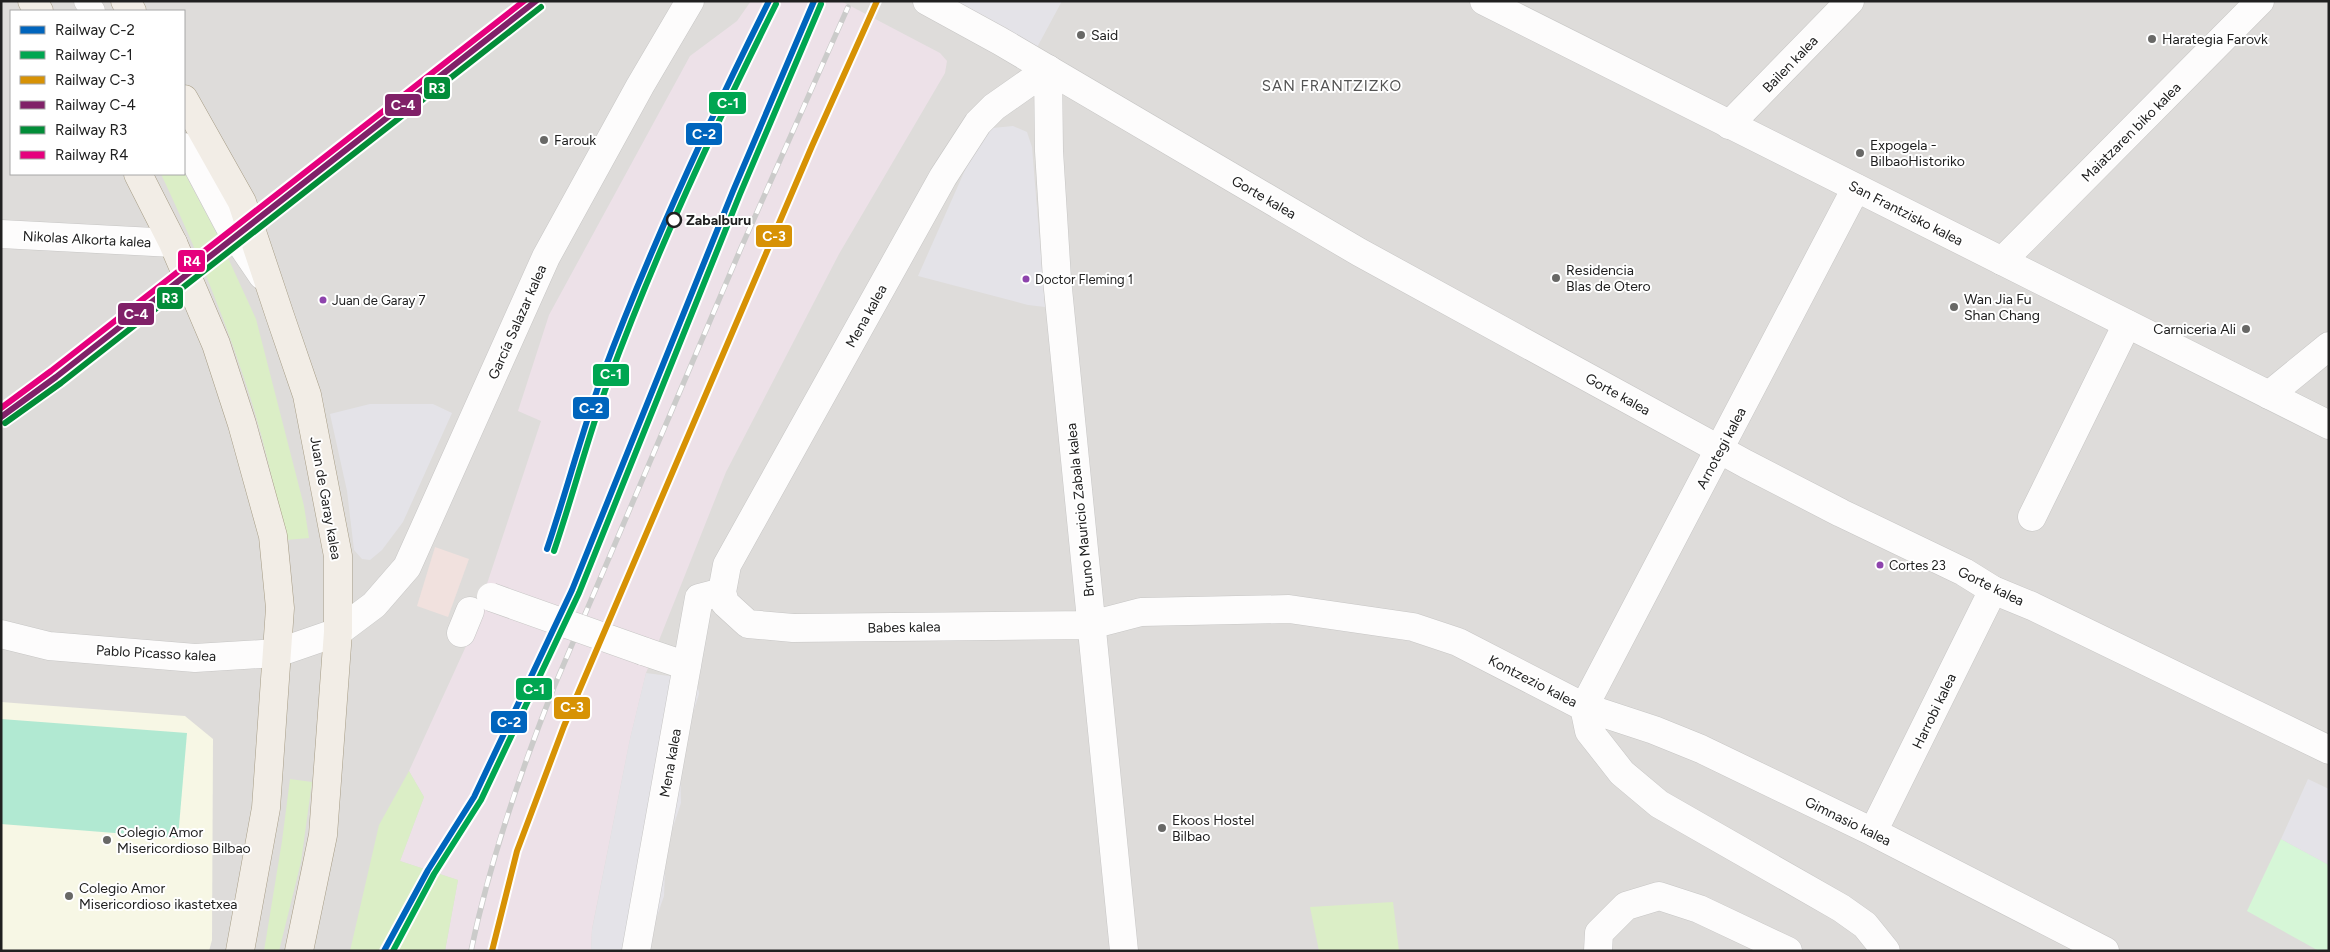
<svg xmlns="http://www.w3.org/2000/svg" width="2330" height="952" viewBox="0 0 2330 952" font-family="Figtree,sans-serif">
<rect width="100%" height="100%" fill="#efede9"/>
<!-- residential -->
<path fill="#dedcda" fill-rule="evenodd" d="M 1,1 L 2329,1 L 2329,951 L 1,951 ZM 11,11 L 184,11 L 184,174 L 11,174 Z"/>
<!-- commercial -->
<path fill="#f1e1de" d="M 435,547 L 469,559 L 448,617 L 417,606 Z"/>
<!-- industrial -->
<path fill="#ede1e8" d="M 751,1 L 841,1 L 940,53 L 947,61 L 945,73 L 839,254 L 726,472 L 646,673 L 630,739 L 592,929 L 591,951 L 445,951 L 458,880 L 400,861 L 424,797 L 409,771 L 467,644 L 541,421 L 518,411 L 549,315 L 690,56 L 737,21 Z"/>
<!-- education -->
<path fill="#f7f7e5" d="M 1,702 L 185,716 L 213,739 L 212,940 L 209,951 L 1,951 Z"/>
<!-- grass -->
<path fill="#dbeec6" d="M 184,172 L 217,234 L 256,319 L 304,506 L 309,538 L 286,540 C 274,485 262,431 244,378 C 221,308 192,240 161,174 Z
M 409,771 L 424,797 L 400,861 L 458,880 L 445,951 L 350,951 L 379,825 Z
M 290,779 L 312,782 L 301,862 L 279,951 L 264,951 L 282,841 Z
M 1393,902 L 1399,951 L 1319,951 L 1310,907 Z"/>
<!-- park -->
<path fill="#d6f6d7" d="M 2281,839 L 2329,865 L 2329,951 L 2319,951 L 2247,911 Z"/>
<!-- pitch -->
<path fill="#b1e9d2" d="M 1,719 L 187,733 L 178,838 L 1,824 Z"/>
<!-- plaza -->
<path fill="#e4e3e8" d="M 940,1 L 1062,1 L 1034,53 Z
M 1013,126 L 1027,132 L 1032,147 L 1045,307 L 1028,305 L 918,276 L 977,143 L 993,128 Z
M 370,404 L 433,404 L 452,413 L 403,522 L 382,550 L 370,560 L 362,559 L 354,550 L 347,491 L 330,414 Z
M 646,673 L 685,678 L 696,673 L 699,694 L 680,753 L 681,803 L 666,848 L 664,896 L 649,939 L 649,951 L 591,951 L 592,930 L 630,739 Z
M 2308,779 L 2329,789 L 2329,865 L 2281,839 Z"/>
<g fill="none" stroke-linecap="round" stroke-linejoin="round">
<defs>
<path id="service" d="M 86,1 L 93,11
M 184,145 L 229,230 L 261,277"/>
<path id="pedestrian" d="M 461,633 L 470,611
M 643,651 L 687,666
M 636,951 L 699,598 L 722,592"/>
<path id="minor" d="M 1048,69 L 994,107 L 978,123 L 943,177 L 727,565 L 722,592 L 725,603 L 748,624 L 793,628 L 1091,625 L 1141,612 L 1289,609 L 1413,627 L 1458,642 L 1584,707 L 1654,730 L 1701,749 L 1873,832 L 2105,951
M 1048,69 L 1049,151 L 1057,279 L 1124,951
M 1729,125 L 1850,1
M 1,234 L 173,243
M 2002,261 L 2260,1
M 2269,395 L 2329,346
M 2032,517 L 2127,324
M 1,634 L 49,646 L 195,658 L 277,653 L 338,632 L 374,605 L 407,567 L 546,257 L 640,86 L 690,1
M 1584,707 L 1856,188
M 1584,707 L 1589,731 L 1622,773 L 1659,804 L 1841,908 L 1865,925 L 1886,951
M 1873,832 L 1993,590
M 1598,951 L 1599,933 L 1626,906 L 1659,896 L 1699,909 L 1788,951"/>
<path id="tertiary" d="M 927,1 L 1000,41 L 1359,252 L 1746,464 L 1841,513 L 1964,572 L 1993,590 L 2032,606 L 2329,750
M 1484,1 L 2329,425"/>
<path id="primary" d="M 32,1 L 39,11
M 125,1 L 132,11
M 184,99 L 242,202 L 280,316 L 307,395 L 338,556 L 338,632 L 323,835 L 299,951
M 138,174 L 173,243 L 216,344 L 242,424 L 273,536 L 280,608 L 266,808 L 240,951"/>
</defs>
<!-- service casing -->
<use href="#service" stroke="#c7c6c5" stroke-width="25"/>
<!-- pedestrian casing -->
<use href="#pedestrian" stroke="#c7c6c5" stroke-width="29"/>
<!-- minor casing -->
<use href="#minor" stroke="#c7c6c5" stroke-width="29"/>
<!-- tertiary casing -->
<use href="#tertiary" stroke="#c7c6c5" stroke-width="29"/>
<!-- primary casing -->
<use href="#primary" stroke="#a69c85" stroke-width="29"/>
<!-- service -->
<use href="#service" stroke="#fdfcfc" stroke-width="24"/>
<!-- pedestrian -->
<use href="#pedestrian" stroke="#fdfcfc" stroke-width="28"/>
<!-- minor -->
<use href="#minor" stroke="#fdfcfc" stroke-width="28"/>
<!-- tertiary -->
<use href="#tertiary" stroke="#fdfcfc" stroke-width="28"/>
<!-- primary -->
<use href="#primary" stroke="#f2ede6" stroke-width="28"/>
<defs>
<path id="rail" d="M 471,951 C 490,860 520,773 554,687 L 741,248 L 848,7"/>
</defs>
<!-- rail casing -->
<use href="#rail" stroke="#cbcbca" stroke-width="5.5"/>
<!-- rail -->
<use href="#rail" stroke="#fff" stroke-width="4" stroke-dasharray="11" stroke-linecap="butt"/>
<defs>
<path id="pedestrian-bridge" d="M 491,597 L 643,651"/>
</defs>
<!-- pedestrian-bridge casing -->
<use href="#pedestrian-bridge" stroke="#c7c6c5" stroke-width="29" stroke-linecap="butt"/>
<!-- pedestrian-bridge -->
<use href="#pedestrian-bridge" stroke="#fdfcfc" stroke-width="28"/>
<defs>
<path id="rail-1" d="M 547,549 C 566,493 581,435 601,379 C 649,250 707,125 769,1
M 384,951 L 428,870 L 474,797 L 572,590 L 733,191 L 814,1"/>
<path id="rail-2" d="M 554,551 C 573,495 588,437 608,382 C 656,252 714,128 776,4
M 393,951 L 434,874 L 481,800 L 579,593 L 740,194 L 821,4"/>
<path id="rail-3" d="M 492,951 L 517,851 L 564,726 L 812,146 L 877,1"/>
<path id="rail-4" d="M 1,417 L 56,377 L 536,1"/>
<path id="rail-5" d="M 5,423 L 61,383 L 541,7"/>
<path id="rail-6" d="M 1,408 L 51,371 L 524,1"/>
</defs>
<!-- rail-1 casing -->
<use href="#rail-1" stroke="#fff" stroke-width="10"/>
<!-- rail-2 casing -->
<use href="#rail-2" stroke="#fff" stroke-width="10"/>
<!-- rail-3 casing -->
<use href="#rail-3" stroke="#fff" stroke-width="10"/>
<!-- rail-4 casing -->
<use href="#rail-4" stroke="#fff" stroke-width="10"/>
<!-- rail-5 casing -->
<use href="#rail-5" stroke="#fff" stroke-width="10"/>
<!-- rail-6 casing -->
<use href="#rail-6" stroke="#fff" stroke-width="10"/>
<!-- rail-1 -->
<use href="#rail-1" stroke="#0065bd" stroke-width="6"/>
<!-- rail-2 -->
<use href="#rail-2" stroke="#00a651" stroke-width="6"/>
<!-- rail-3 -->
<use href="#rail-3" stroke="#d79205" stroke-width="6"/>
<!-- rail-4 -->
<use href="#rail-4" stroke="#802168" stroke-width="6"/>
<!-- rail-5 -->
<use href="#rail-5" stroke="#028d38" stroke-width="6"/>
<!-- rail-6 -->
<use href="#rail-6" stroke="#e5007d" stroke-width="6"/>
</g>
<!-- markers -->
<g fill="#686866" stroke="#fff" stroke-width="2">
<circle cx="1081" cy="35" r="5"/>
<circle cx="2152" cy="39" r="5"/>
<circle cx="544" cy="140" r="5"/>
<circle cx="1860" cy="153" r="5"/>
<circle cx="1556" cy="278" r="5"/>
<circle cx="1954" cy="307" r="5"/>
<circle cx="2246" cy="329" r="5"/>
<circle cx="1162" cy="828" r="5"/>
<circle cx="107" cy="840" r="5"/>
<circle cx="69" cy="896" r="5"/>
</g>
<circle fill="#fff" stroke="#202020" stroke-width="2.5" cx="674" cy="220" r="7"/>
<g fill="#8e44ad" stroke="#fff" stroke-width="2">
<circle cx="1026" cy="279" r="4.5"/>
<circle cx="323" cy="300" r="4.5"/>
<circle cx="1880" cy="565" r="4.5"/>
</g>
<g text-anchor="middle" stroke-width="4" stroke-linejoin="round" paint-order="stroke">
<!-- bus labels -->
<g font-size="13" fill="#202020" stroke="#fff" text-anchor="start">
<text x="1035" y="284">Doctor Fleming 1</text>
<text x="332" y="305">Juan de Garay 7</text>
<text x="1889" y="570">Cortes 23</text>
</g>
<!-- poi labels -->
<g font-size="14" fill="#202020" stroke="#fff" text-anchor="start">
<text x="1091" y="40">Said</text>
<text x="2162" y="44">Harategia Farovk</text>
<text x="554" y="145">Farouk</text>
<text x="1870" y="150">Expogela -<tspan x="1870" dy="16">BilbaoHistoriko</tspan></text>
<text x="1566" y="275">Residencia<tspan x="1566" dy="16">Blas de Otero</tspan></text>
<text x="1964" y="304">Wan Jia Fu<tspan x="1964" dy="16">Shan Chang</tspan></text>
<text x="2236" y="334" text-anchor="end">Carniceria Ali</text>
<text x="1172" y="825">Ekoos Hostel<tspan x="1172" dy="16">Bilbao</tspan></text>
<text x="117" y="837">Colegio Amor<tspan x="117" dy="16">Misericordioso Bilbao</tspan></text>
<text x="79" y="893">Colegio Amor<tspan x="79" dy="16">Misericordioso ikastetxea</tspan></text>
</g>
<!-- street labels -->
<g font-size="14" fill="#202020" stroke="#fff">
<text transform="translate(1790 64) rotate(-46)" y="5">Bailen kalea</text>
<text transform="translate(2131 132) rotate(-45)" y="5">Maiatzaren biko kalea</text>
<text transform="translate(1264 197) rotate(30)" y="5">Gorte kalea</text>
<text transform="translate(1906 213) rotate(27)" y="5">San Frantzisko kalea</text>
<text transform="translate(87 239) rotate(3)" y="5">Nikolas Alkorta kalea</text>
<text transform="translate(866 316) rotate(-61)" y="5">Mena kalea</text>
<text transform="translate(517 322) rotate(-66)" y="5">García Salazar kalea</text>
<text transform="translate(1618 394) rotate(29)" y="5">Gorte kalea</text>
<text transform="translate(1721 448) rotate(-62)" y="5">Arnotegi kalea</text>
<text transform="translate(326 498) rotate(80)" y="5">Juan de Garay kalea</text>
<text transform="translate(1080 510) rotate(-96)" y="5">Bruno Mauricio Zabala kalea</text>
<text transform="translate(1991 586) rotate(26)" y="5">Gorte kalea</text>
<text transform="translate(904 627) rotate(-1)" y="5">Babes kalea</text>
<text transform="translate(156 653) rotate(3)" y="5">Pablo Picasso kalea</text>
<text transform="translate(1533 681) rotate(27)" y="5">Kontzezio kalea</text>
<text transform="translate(1934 711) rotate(-64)" y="5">Harrobi kalea</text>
<text transform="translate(670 763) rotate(-80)" y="5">Mena kalea</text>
<text transform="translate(1848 821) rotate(26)" y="5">Gimnasio kalea</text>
</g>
<!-- stop labels -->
<g font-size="14" font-weight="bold" fill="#202020" stroke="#fff" text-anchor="start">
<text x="686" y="225">Zabalburu</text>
</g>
<!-- neighbourhood labels -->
<g font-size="15" letter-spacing="1" fill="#535353" stroke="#fff">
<text x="1332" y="91">SAN FRANTZIZKO</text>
</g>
</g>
<g stroke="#fff" stroke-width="2">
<rect x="423" y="76" width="28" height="24" rx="5" fill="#028d38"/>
<rect x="708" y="91" width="39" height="24" rx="5" fill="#00a651"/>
<rect x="384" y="93" width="38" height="24" rx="5" fill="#802168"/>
<rect x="685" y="122" width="38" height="24" rx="5" fill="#0065bd"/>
<rect x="755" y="224" width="38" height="24" rx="5" fill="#d79205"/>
<rect x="177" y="249" width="29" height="24" rx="5" fill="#e5007d"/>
<rect x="156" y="286" width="28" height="24" rx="5" fill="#028d38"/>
<rect x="117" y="302" width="38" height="24" rx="5" fill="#802168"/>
<rect x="592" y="363" width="38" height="24" rx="5" fill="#00a651"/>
<rect x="572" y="396" width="38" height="24" rx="5" fill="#0065bd"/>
<rect x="515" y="677" width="38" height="24" rx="5" fill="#00a651"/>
<rect x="553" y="696" width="38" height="24" rx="5" fill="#d79205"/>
<rect x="490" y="710" width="38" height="24" rx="5" fill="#0065bd"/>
</g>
<g font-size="14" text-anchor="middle" font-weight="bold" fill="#fff">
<text x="437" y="93">R3</text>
<text x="728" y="108">C-1</text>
<text x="403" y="110">C-4</text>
<text x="704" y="139">C-2</text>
<text x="774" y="241">C-3</text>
<text x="192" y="266">R4</text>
<text x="170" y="303">R3</text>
<text x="136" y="319">C-4</text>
<text x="611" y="379">C-1</text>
<text x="591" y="413">C-2</text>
<text x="534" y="694">C-1</text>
<text x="572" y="712">C-3</text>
<text x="509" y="727">C-2</text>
</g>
<!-- border -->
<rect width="2330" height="952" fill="none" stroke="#202020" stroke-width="5"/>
<!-- legend -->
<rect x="10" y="10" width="175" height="165" fill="#ffffff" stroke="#a6a6a6"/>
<rect x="20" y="26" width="25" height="8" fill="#0065bd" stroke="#a6a6a6"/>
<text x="55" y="35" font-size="15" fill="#202020">Railway C-2</text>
<rect x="20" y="51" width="25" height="8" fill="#00a651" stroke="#a6a6a6"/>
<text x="55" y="60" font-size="15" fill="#202020">Railway C-1</text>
<rect x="20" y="76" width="25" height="8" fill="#d79205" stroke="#a6a6a6"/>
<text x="55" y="85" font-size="15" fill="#202020">Railway C-3</text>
<rect x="20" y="101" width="25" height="8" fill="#802168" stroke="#a6a6a6"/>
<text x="55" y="110" font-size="15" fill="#202020">Railway C-4</text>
<rect x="20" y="126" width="25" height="8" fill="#028d38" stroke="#a6a6a6"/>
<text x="55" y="135" font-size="15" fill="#202020">Railway R3</text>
<rect x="20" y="151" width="25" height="8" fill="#e5007d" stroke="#a6a6a6"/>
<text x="55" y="160" font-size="15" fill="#202020">Railway R4</text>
</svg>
